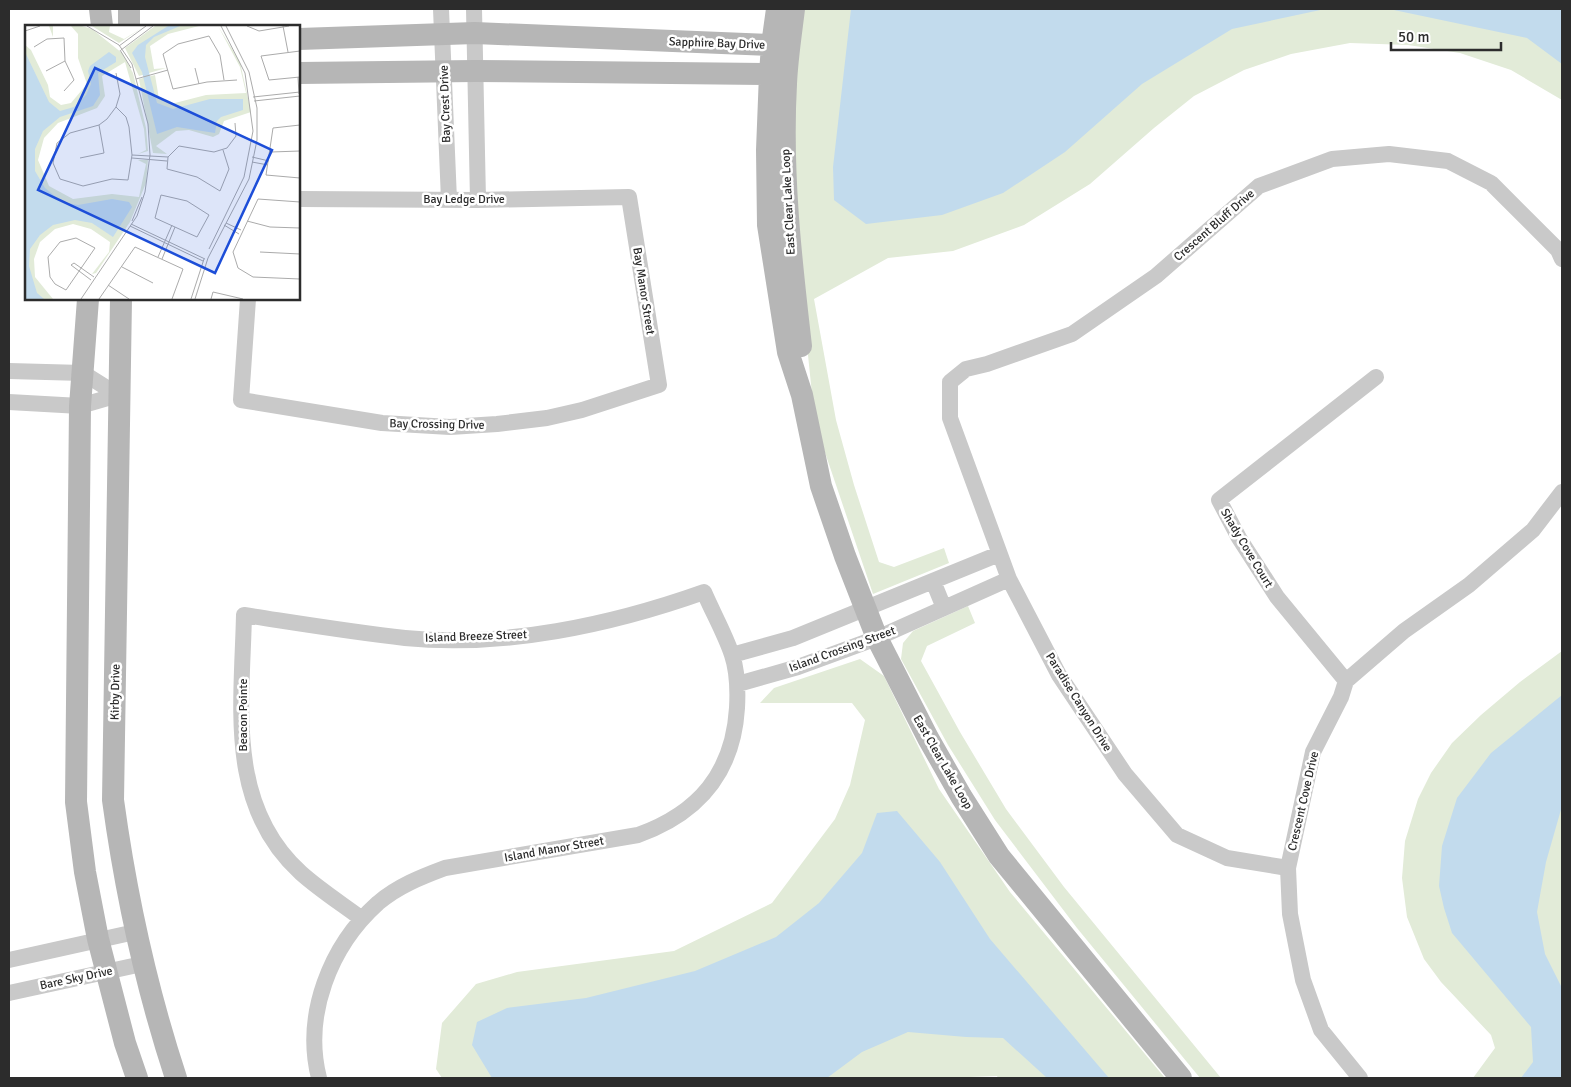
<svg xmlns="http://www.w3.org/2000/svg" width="1571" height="1087" viewBox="0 0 1571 1087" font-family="Signika,sans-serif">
<rect width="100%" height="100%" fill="#fff"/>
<!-- green -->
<path fill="#e2ebd8" d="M 801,9 L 1562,9 L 1562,100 L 1511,70 L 1460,53 L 1408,45 L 1350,43 L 1291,54 L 1244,70 L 1194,96 L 1154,128 L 1090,184 L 1024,225 L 953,251 L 888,258 L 814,299 L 836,420 L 854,485 L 879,562 L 894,567 L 944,548 L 949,563 L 873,594 L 815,423 L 795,229 L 793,81 Z
M 968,606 L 975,623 L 927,646 L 921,661 L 960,732 L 1006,809 L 1064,887 L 1221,1078 L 1200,1078 L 1077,928 L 995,820 L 948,745 L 901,659 L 903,643 L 913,631 Z
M 1562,651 L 1562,1078 L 1473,1078 L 1495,1048 L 1491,1035 L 1441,982 L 1424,959 L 1407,917 L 1402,878 L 1405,841 L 1418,799 L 1431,773 L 1452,743 L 1481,715 L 1520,682 Z
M 860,659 L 884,676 L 939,789 L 1010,892 L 1165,1078 L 998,1078 L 997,1076 L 942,1078 L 442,1078 L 436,1069 L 442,1023 L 476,984 L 517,972 L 674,951 L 772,903 L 835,819 L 850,785 L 865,720 L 852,703 L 760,703 L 774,688 Z"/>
<!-- water -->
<path fill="#c2dbed" d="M 851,9 L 1325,9 L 1232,29 L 1142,84 L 1065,152 L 1003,193 L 942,215 L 866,224 L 834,200 L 833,167 Z
M 1389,9 L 1562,9 L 1562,64 L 1527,38 Z
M 1562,695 L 1562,806 L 1546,862 L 1537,912 L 1545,954 L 1562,988 L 1562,1078 L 1521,1078 L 1533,1062 L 1531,1027 L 1452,933 L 1444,908 L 1439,886 L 1442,846 L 1457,798 L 1491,753 Z
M 897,811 L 940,862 L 990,939 L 1109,1078 L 1047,1078 L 1003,1038 L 966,1037 L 908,1032 L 862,1052 L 827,1078 L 492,1078 L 472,1045 L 477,1022 L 507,1008 L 586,998 L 695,971 L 776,937 L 819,903 L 862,853 L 877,813 Z"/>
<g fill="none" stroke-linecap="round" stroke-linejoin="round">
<!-- street -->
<path stroke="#c9c9c9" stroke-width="16" d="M 441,9 L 449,200
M 474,9 L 478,200
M 248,299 L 241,400 L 382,423 L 450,427 L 497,424 L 547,418 L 582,410 L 659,385 L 629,197 L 478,200 L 299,199
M 9,371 L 83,373 L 118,395
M 9,402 L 80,406 L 118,395
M 933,581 L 944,608
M 732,655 L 793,638 L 999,554
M 1346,681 L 1277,597 L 1239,538 L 1219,500 L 1376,377
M 738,684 L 798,667 L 877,638 L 1009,579
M 1288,868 L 1227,858 L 1177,835 L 1125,774 L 1059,675 L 1009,579 L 950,418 L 950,382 L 966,369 L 987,364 L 1072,334 L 1156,276 L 1259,186 L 1332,159 L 1389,154 L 1448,161 L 1491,183 L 1558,250 L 1562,259
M 9,960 L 135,932
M 9,993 L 142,964
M 319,1078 C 303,1015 330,946 378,903 C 398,886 421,877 445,868 L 638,835 C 699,813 733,773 737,708 C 738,690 738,673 732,655 C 725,634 713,613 704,592 C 611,625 504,648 405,638 C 351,632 297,623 244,615 C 242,706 226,805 301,873 C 320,890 342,904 362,919
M 1360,1078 L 1321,1030 L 1303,980 L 1290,914 L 1288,868 L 1313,752 L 1341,697 L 1346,681 L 1404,631 L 1469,585 L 1533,530 L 1562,492"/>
<!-- secondary -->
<path stroke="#b6b6b6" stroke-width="22" d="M 100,9 L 102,26
M 777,9 L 772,45 L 770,74 L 767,150 L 768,225 L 788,352 L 802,395 L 821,486 L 845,556 L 877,638 L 928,738 L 961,796 L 999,856 L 1181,1078
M 794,9 C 791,34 787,59 786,84 C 781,172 791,260 801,346
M 129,26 L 129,9
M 299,39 L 475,33 L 772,45 L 787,60 L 770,74 L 475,71 L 299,73
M 88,299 L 80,406 L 76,802 L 85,872 L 98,939 L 125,1043 L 137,1078
M 121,299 L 113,800 C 126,895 146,987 176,1078"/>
</g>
<g text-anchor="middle" stroke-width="5" stroke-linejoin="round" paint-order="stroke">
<!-- street labels -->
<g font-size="12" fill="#2c2c2c" stroke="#fff">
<text transform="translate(717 43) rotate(2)" y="4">Sapphire Bay Drive</text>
<text transform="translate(445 104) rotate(-92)" y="4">Bay Crest Drive</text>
<text x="464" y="203">Bay Ledge Drive</text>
<text transform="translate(788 202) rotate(-93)" y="4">East Clear Lake Loop</text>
<text transform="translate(1214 225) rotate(-41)" y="4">Crescent Bluff Drive</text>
<text transform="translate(644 291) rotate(81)" y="4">Bay Manor Street</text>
<text transform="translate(437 424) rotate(1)" y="4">Bay Crossing Drive</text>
<text transform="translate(1247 548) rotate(59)" y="4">Shady Cove Court</text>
<text transform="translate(476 636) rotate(-2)" y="4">Island Breeze Street</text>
<text transform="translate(842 649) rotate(-20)" y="4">Island Crossing Street</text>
<text transform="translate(115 692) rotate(-89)" y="4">Kirby Drive</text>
<text transform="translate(1079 702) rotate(58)" y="4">Paradise Canyon Drive</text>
<text transform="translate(243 715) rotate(-90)" y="4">Beacon Pointe</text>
<text transform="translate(943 762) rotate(60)" y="4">East Clear Lake Loop</text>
<text transform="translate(1303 801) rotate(-77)" y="4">Crescent Cove Drive</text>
<text transform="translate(554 849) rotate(-10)" y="4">Island Manor Street</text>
<text transform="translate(76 978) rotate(-12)" y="4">Bare Sky Drive</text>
</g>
</g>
<!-- overview -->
<g transform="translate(25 25)">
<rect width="275" height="275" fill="#fff"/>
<path d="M 24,1 L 57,1 L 67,4 L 97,28 L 108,48 L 121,103 L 123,126 L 113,129 L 121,125 L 119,104 L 100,37 L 77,51 L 80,71 L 72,83 L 33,98 L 19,113 L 13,135 L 24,161 L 48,174 L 87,169 L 114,172 L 121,139 L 113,135 L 123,135 L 121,158 L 105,197 L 71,248 L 67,249 L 84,227 L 85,217 L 66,204 L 48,199 L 30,204 L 15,217 L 9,234 L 10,252 L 28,274 L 0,274 L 0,20 L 6,25 L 23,60 L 25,72 L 36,80 L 46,78 L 62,59 L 53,33 L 53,9 L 46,1 L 28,1 L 28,12 ZM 67,1 L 85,1 L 84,7 L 99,14 L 120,1 L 94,18 ZM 130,1 L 174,1 L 143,9 L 125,21 L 129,44 L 141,43 L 114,51 L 100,23 ZM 193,1 L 215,37 L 226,87 L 199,96 L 194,109 L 188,112 L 164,105 L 151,106 L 131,121 L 142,129 L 128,128 L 114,54 L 130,50 L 134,74 L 146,79 L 181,70 L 221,68 L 215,42 Z" fill="#e2ebd8"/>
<path d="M 143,1 L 155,1 L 129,12 L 121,20 L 120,32 L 132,78 L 148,84 L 185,74 L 218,74 L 218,85 L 196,92 L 192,96 L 190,108 L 152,102 L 132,109 L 117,47 L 107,28 L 113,20 ZM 0,27 L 24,77 L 35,86 L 49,82 L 61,70 L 66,59 L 63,46 L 65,41 L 84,27 L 91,32 L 91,37 L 73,48 L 75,70 L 68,81 L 35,92 L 18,106 L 10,124 L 10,146 L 20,163 L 37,177 L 53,180 L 87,174 L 104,177 L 107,182 L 88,212 L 67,198 L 50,195 L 28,200 L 15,210 L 5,224 L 4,241 L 12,268 L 19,274 L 0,274 Z" fill="#c2dbed"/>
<path fill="none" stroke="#ababab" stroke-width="1" d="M 222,1 L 234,6 L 264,1M 258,1 L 263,27M 0,6 L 15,1M 94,21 L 121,1M 9,22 L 22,14 L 39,13 L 40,36 L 49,55 L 39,66M 95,25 L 106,43M 96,25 L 128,1M 275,26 L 236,31 L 244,55 L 275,52M 170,43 L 174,59M 21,46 L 40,36M 273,52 L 274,69M 111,54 L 143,45M 199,55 L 195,30 L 184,11 L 153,19 L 138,29 L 148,64 L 182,57 L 212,55M 228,72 L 275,67M 229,76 L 275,71M 91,82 L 101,92 L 104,102 L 107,130 L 103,155 L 87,154 L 58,161 L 35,154 L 28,138 L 32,118 L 45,108 L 74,100 L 82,94 L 91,82 L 95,69 L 91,48M 275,100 L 248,103 L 241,150 L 275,153M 198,125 L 204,144 L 195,166 L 172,152 L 142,144 L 143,132 L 154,121 L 189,127 L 202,123 L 211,111 L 210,98M 246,127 L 275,126M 107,130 L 143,132M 227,132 L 244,136M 55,133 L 79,128 L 74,100M 107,133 L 142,136M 227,137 L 243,140M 136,170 L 162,176 L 184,190 L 172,212 L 130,193 ZM 275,177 L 233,174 L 208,227 L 213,243 L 228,252 L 275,254M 107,196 L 117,172M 222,196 L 245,202 L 275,203M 201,198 L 216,205M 106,199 L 180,234M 199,200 L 214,209M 105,201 L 178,236M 51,213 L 70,223 L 41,265 L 30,259 L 25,252 L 23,232 L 35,217 ZM 184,224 L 219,152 L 228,106 L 220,48 L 196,1M 235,227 L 275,229M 133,232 L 147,200M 137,234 L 150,202M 97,242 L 128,258M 66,255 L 46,240 L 49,238 L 69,252M 83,260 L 104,274M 56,274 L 112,191 L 120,167 L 125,130 L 123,99 L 107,39 L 94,20 L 62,1M 74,274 L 110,222 L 158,244 L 147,274M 166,274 L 179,234M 170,274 L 183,233 L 224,154 L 232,115 L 232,83 L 224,47 L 201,1M 186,274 L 188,267 L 218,274"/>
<path fill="#1d4ed8" fill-opacity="0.15" stroke="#1d4ed8" stroke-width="2.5" d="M 70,43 L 247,125 L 190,248 L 13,165 Z"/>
<rect width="275" height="275" fill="none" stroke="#2c2c2c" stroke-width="2.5"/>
</g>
<!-- border -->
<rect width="1571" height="1087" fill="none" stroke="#2c2c2c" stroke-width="20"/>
<!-- scale -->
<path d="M1391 42v8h110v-8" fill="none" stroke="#2c2c2c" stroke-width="2.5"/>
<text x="1398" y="42" font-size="15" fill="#2c2c2c" stroke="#ffffff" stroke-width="4" paint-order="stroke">50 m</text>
</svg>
